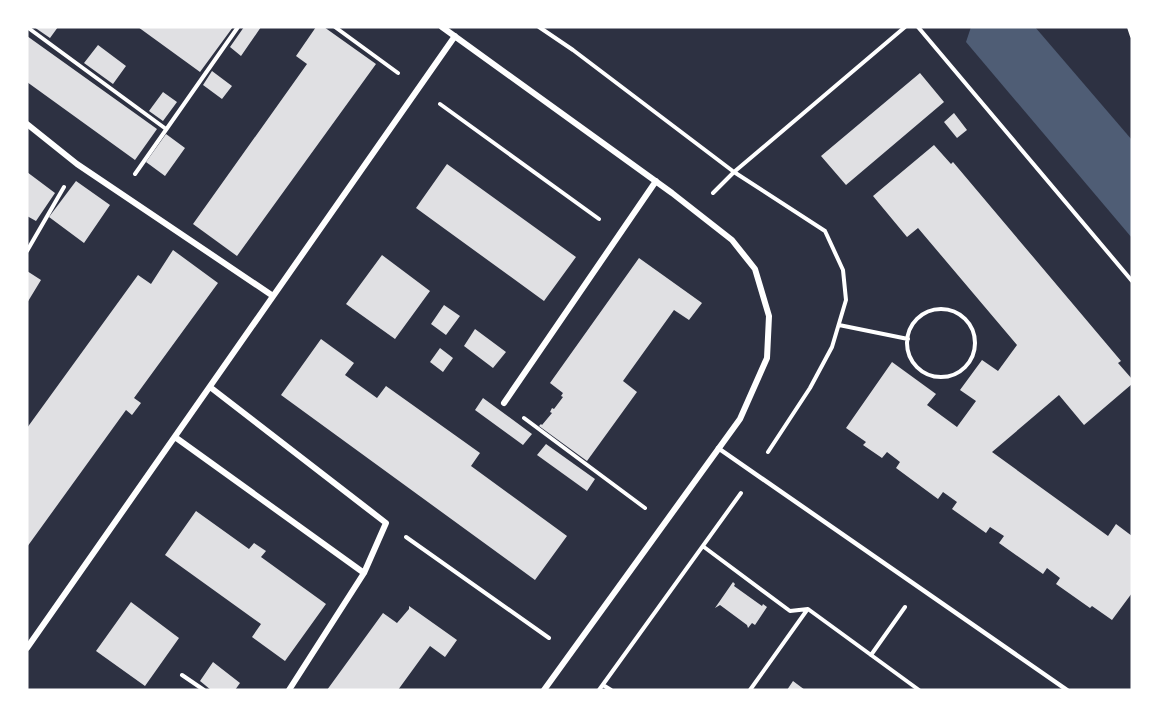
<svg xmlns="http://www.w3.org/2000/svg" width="1159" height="717" viewBox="0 0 1159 717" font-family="'Playfair Display',serif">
<rect width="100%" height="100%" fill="#2d3142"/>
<!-- water -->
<path fill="#4f5d75" d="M 971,27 L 1035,27 L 1132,140 L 1132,238 L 966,42 Z"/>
<!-- building -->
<path fill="#e0e0e3" d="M 34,27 L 58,27 L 50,38 Z
M 138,27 L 233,27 L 200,72 Z
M 244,27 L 261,27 L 241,56 L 230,47 Z
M 316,27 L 324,27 L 376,64 L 237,256 L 193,224 L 307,64 L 296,56 Z
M 27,36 L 157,129 L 135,160 L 27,82 Z
M 98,45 L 126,66 L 113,84 L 84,63 Z
M 212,71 L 232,86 L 222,99 L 203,85 Z
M 920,73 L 944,102 L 846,185 L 821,156 Z
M 163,92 L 177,102 L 163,121 L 149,111 Z
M 954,113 L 967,130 L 957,138 L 944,122 Z
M 166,134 L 185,148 L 165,176 L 146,162 Z
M 934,145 L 951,164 L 953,162 L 1121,361 L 1118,363 L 1132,379 L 1132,384 L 1084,425 L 1059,395 L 992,452 L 1108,536 L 1116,524 L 1132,536 L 1132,593 L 1112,620 L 1092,606 L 1090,608 L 1056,584 L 1060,578 L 1047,568 L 1043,574 L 999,543 L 1004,536 L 990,527 L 986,533 L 952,509 L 957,502 L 943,492 L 938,499 L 896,468 L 900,462 L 887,452 L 882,458 L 863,445 L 866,442 L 846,428 L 892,362 L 936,394 L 927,405 L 957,427 L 976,401 L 960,390 L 982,360 L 998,371 L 1017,345 L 918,228 L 907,237 L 873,196 Z
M 447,164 L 576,257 L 544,301 L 416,208 Z
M 27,172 L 55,193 L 36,221 L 27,216 Z
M 76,181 L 110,205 L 84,243 L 49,217 Z
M 173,250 L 218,283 L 134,398 L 141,403 L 132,415 L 126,410 L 27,547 L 27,428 L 138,275 L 151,284 Z
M 382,255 L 430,291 L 395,339 L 346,304 Z
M 639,258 L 702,303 L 689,320 L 674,310 L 623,381 L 637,392 L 587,461 L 539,426 L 541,424 L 542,425 L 552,413 L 550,412 L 552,408 L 554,409 L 563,397 L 561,396 L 563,393 L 550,383 Z
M 27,271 L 41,280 L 27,303 Z
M 444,305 L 460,316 L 446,335 L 431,324 Z
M 475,329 L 506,352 L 493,368 L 464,346 Z
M 321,339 L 354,363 L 345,375 L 377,398 L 386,386 L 480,453 L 471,466 L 567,536 L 535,580 L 281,395 Z
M 440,348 L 453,358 L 443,372 L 430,362 Z
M 483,398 L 532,434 L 523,445 L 475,410 Z
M 546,444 L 595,479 L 587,491 L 537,455 Z
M 196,511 L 249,549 L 254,543 L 266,551 L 261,557 L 326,604 L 285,661 L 252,637 L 261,624 L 165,555 Z
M 733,582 L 735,584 L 734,586 L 762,606 L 763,604 L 767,607 L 755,625 L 752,623 L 748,628 L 747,625 L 720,605 L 715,608 Z
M 131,602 L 179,638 L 145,686 L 96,651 Z
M 409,606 L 457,640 L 445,657 L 430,646 L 398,690 L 327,690 L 383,613 L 397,623 L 409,609 Z
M 213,662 L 240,683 L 235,690 L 211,690 L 200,681 Z
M 793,681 L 805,690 L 787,690 Z"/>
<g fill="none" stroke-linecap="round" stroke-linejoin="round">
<!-- path -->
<path stroke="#fff" stroke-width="4" d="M 27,27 L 166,129
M 335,27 L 398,73
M 539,27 L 573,50 L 734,172 L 825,231 L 843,270 L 846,300 L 832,347 L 810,388 L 768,452
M 918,27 L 1132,281
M 1129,27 L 1132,36
M 440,104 L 599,219
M 135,174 L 238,27
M 713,193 L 734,172 L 905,27
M 27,251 L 64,187
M907 343a34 34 0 1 1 68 0a34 34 0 1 1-68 0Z
M 839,325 L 908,339
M 524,418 L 645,508
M 406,537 L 549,638
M 704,547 L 790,611 L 808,609 L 919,690
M 871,655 L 905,607
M 182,675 L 204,690
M 603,685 L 611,690
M 599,690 L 741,493
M 750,690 L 807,610"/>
<!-- service -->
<path stroke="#fff" stroke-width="4.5" d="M 718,448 L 1067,690"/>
<!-- minor -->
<path stroke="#fff" stroke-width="6" d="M 442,27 L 672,193 L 732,240 L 755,269 L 769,316 L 767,358 L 740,419 L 544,690
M 27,124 L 77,164 L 273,296
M 504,403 L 656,181
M 175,437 L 364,573 L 386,523 L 210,387
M 27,648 L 455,36
M 289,690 L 364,573"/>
</g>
<!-- border -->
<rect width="1159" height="717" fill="none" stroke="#ffffff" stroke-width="57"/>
</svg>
